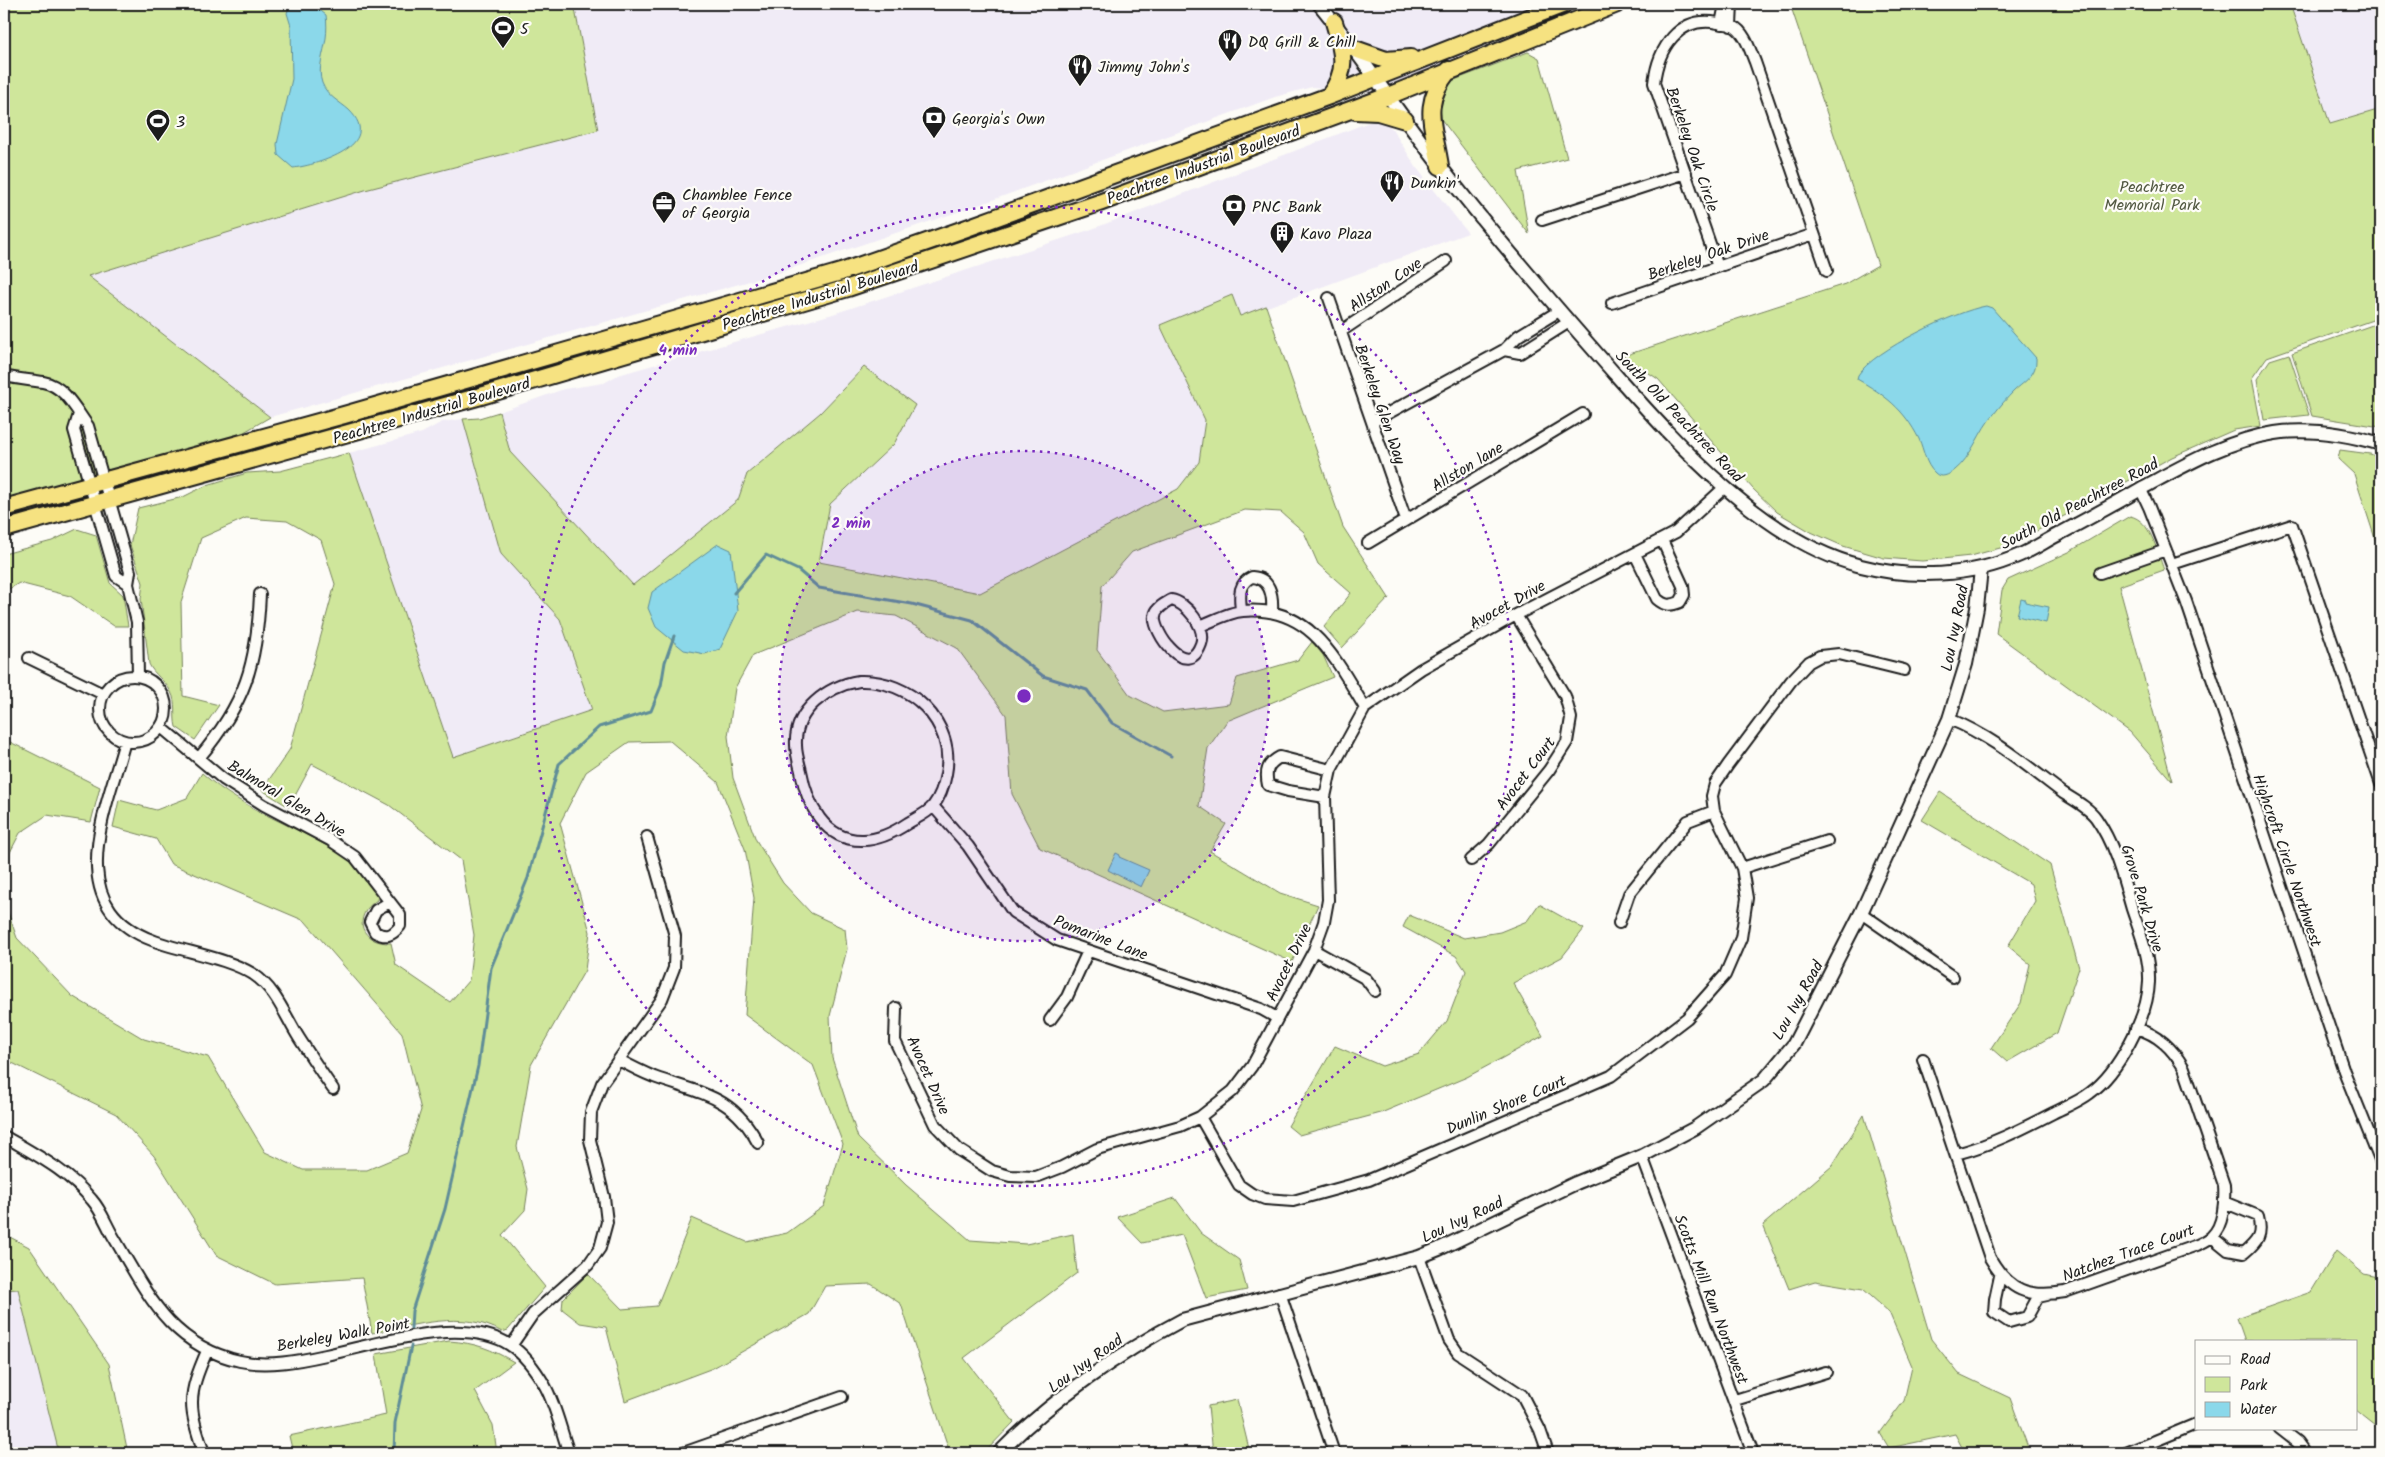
<svg xmlns="http://www.w3.org/2000/svg" width="2385" height="1457" viewBox="0 0 2385 1457" font-family="Kalam,sans-serif">
<rect width="100%" height="100%" fill="#fdfcf7"/>
<filter id="ink" filterUnits="userSpaceOnUse"><feTurbulence type="fractalNoise" baseFrequency=".02" numOctaves="2"/><feDisplacementMap in="SourceGraphic" scale="10" xChannelSelector="R" yChannelSelector="G"/><feConvolveMatrix kernelMatrix="1 2 1 2 8 2 1 2 1" color-interpolation-filters="sRGB"/></filter>
<g filter="url(#ink)">
<!-- built -->
<path fill="#f0ebf6" d="M 574,4 L 1583,4 L 1374,92 L 1312,87 L 1275,97 L 987,202 L 778,273 L 270,417 L 88,276 L 365,190 L 598,130 Z
M 2290,4 L 2381,4 L 2381,109 L 2330,124 Z
M 1372,121 L 1388,124 L 1393,130 L 1416,167 L 1468,233 L 1240,317 L 1232,295 L 1161,325 L 1205,420 L 1199,462 L 1178,489 L 980,593 L 819,562 L 830,504 L 894,444 L 864,367 L 820,413 L 747,474 L 738,500 L 633,585 L 510,452 L 499,412 L 564,389 L 604,383 L 618,375 L 833,314 L 1092,229 Z
M 463,419 L 501,554 L 560,619 L 592,710 L 453,757 L 349,453 L 422,433 L 442,422 Z
M 18,1289 L 59,1449 L 44,1453 L 4,1453 L 4,1290 Z"/>
<!-- green -->
<path fill="#cfe69b" stroke="#76815c" d="M 4,4 L 574,4 L 598,130 L 365,190 L 88,276 L 270,417 L 165,478 L 4,522 Z
M 1790,4 L 2290,4 L 2330,124 L 2381,109 L 2381,317 L 2267,357 L 2252,378 L 2261,426 L 2234,430 L 2172,457 L 2011,545 L 1971,556 L 1922,561 L 1884,558 L 1843,546 L 1811,532 L 1777,512 L 1753,489 L 1658,379 L 1623,356 L 1845,284 L 1878,265 Z
M 1528,52 L 1539,58 L 1567,158 L 1518,171 L 1529,234 L 1441,119 L 1440,108 L 1449,82 Z
M 1232,295 L 1240,316 L 1266,306 L 1343,527 L 1389,598 L 1342,648 L 1324,627 L 1351,593 L 1318,564 L 1304,532 L 1281,512 L 1245,510 L 1132,552 L 1102,586 L 1097,650 L 1130,695 L 1163,712 L 1229,704 L 1237,678 L 1298,660 L 1312,642 L 1323,655 L 1333,677 L 1227,721 L 1208,748 L 1199,806 L 1226,824 L 1210,851 L 1280,893 L 1318,905 L 1292,962 L 1040,848 L 1012,794 L 1006,715 L 957,648 L 896,616 L 858,612 L 753,655 L 735,688 L 728,736 L 733,778 L 756,840 L 783,883 L 811,913 L 845,929 L 847,949 L 830,1016 L 832,1058 L 858,1138 L 906,1185 L 970,1240 L 1026,1244 L 1073,1234 L 1077,1273 L 964,1358 L 1014,1422 L 984,1453 L 941,1453 L 949,1450 L 901,1304 L 871,1284 L 825,1286 L 809,1314 L 713,1368 L 625,1401 L 606,1327 L 580,1323 L 562,1309 L 563,1299 L 588,1274 L 622,1309 L 657,1306 L 692,1218 L 747,1242 L 787,1233 L 824,1206 L 843,1144 L 813,1065 L 745,1015 L 754,898 L 745,849 L 718,782 L 670,741 L 629,742 L 586,772 L 560,823 L 590,932 L 585,970 L 531,1065 L 517,1147 L 528,1189 L 525,1210 L 502,1235 L 545,1287 L 508,1330 L 502,1332 C 463,1309 414,1326 372,1333 L 362,1278 L 275,1284 L 216,1255 L 154,1156 L 116,1114 L 4,1059 L 4,901 L 17,938 L 72,996 L 144,1039 L 208,1057 L 265,1152 L 303,1170 L 367,1170 L 407,1153 L 421,1110 L 402,1033 L 305,921 L 171,864 L 156,839 L 113,827 L 119,800 L 156,810 L 187,798 L 202,773 C 245,812 297,825 345,857 C 357,865 368,883 378,895 L 377,900 C 351,917 361,944 391,943 L 396,965 L 450,1002 L 469,980 L 474,935 L 461,860 L 389,805 L 312,764 L 289,807 L 262,790 L 290,749 L 335,584 L 321,540 L 287,521 L 246,518 L 201,538 L 181,602 L 183,696 L 219,705 L 195,740 L 176,727 C 173,715 177,703 171,692 C 165,680 154,675 149,664 L 141,599 L 143,583 L 130,545 L 138,508 L 183,497 L 207,485 L 247,473 L 280,471 L 349,453 L 453,757 L 592,710 L 560,619 L 501,554 L 463,419 L 479,418 L 499,412 L 510,452 L 633,585 L 738,500 L 747,474 L 820,413 L 864,367 L 915,405 L 894,444 L 830,504 L 819,562 L 980,593 L 1178,489 L 1199,462 L 1205,420 L 1160,325 Z
M 2381,322 L 2381,427 L 2312,416 L 2292,353 Z
M 2289,354 L 2309,415 L 2264,420 L 2257,379 L 2270,360 Z
M 2340,450 L 2370,454 L 2381,458 L 2381,557 L 2354,474 L 2338,459 Z
M 2130,516 C 2151,520 2157,552 2164,570 L 2119,586 L 2172,781 L 2130,732 L 1996,634 L 2002,590 L 2008,580 L 2069,552 Z
M 77,529 L 96,535 L 110,583 L 123,595 L 128,626 L 114,626 L 70,596 L 19,583 L 4,592 L 4,554 L 52,541 Z
M 4,739 L 100,787 L 91,822 L 47,815 L 20,833 L 4,864 Z
M 1940,792 L 2050,865 L 2079,968 L 2057,1033 L 2007,1062 L 1991,1048 L 2021,1003 L 2030,964 L 2008,946 L 2035,901 L 2031,884 L 1922,820 Z
M 1539,904 L 1584,929 L 1562,957 L 1513,983 L 1543,1036 L 1467,1077 L 1381,1113 L 1299,1135 L 1288,1126 L 1335,1046 L 1382,1066 L 1419,1054 L 1447,1021 L 1466,971 L 1456,956 L 1403,927 L 1409,915 L 1464,938 L 1500,932 L 1527,921 Z
M 1864,1115 L 1931,1339 L 1959,1374 L 2010,1398 L 2030,1453 L 1965,1453 L 1955,1434 L 1889,1448 L 1880,1433 L 1904,1401 L 1912,1366 L 1889,1312 L 1863,1289 L 1815,1281 L 1789,1289 L 1763,1225 L 1832,1166 Z
M 1175,1198 L 1201,1233 L 1239,1260 L 1247,1290 L 1206,1298 L 1182,1235 L 1142,1243 L 1117,1217 Z
M 4,1234 L 29,1247 L 109,1364 L 128,1453 L 44,1453 L 58,1449 L 18,1289 L 4,1290 Z
M 2336,1251 L 2364,1274 L 2381,1278 L 2381,1442 L 2375,1425 L 2356,1410 L 2356,1341 L 2245,1341 L 2237,1318 L 2311,1292 Z
M 449,1341 C 476,1343 491,1349 514,1362 L 475,1391 L 493,1425 L 497,1453 L 293,1453 L 289,1436 L 386,1415 L 376,1354 Z
M 1237,1400 L 1250,1453 L 1213,1453 L 1208,1406 Z"/>
<!-- water -->
<path fill="#8bd8ea" stroke="#5f8d98" d="M 290,4 L 312,4 L 326,15 C 327,23 327,31 326,38 C 324,53 317,69 322,83 C 327,96 340,102 349,110 C 385,145 318,165 293,168 L 278,155 L 277,144 L 292,79 L 291,26 L 287,13 Z
M 1986,306 L 1992,308 L 2036,358 C 2037,375 2025,381 2014,391 C 2007,398 2000,406 1994,414 C 1980,429 1971,458 1955,470 C 1949,475 1941,479 1935,473 C 1925,464 1924,450 1919,439 C 1904,409 1885,395 1857,379 L 1858,375 C 1874,350 1956,311 1986,306 Z
M 718,544 L 731,550 L 738,611 L 720,649 L 705,654 L 684,650 L 656,627 L 648,608 L 652,592 Z
M 2021,599 L 2025,600 L 2025,602 L 2049,607 L 2046,623 L 2017,616 Z
M 1116,853 L 1120,855 L 1119,857 L 1149,870 L 1141,887 L 1108,870 Z"/>
<g fill="none" stroke-linecap="round" stroke-linejoin="round">
<!-- stream -->
<path stroke="#5f8d98" stroke-width="3" d="M 734,593 L 766,555 L 798,570 L 819,588 L 912,604 L 972,620 L 1043,676 L 1087,690 L 1112,723 L 1171,756
M 411,1328 L 412,1311 L 445,1209 L 478,1066 L 491,968 L 528,878 L 559,764 L 599,727 L 651,711 L 661,686 L 665,662 L 674,636
M 394,1453 L 395,1423 L 411,1346"/>
<defs>
<path id="minor" d="M 1721,24 L 1725,4
M 1731,26 L 1732,4
M 1542,220 L 1686,173
M 1718,267 L 1654,83 C 1658,48 1679,15 1718,23 C 1722,24 1729,24 1733,26 C 1745,32 1750,50 1755,62 L 1827,271
M 1329,298 L 1406,520
M 1612,303 L 1814,234
M 1340,332 L 1446,261
M 1504,350 L 1520,353 L 1569,322
M 4,376 C 17,379 30,380 43,382 C 65,386 76,410 88,426 L 130,572 L 128,584 L 137,622 L 138,676
M 79,414 L 74,430 L 116,576 L 128,584
M 1372,422 L 1504,350 L 1518,336 L 1559,311
M 2141,490 L 2149,507 L 2186,601 L 2344,1071 L 2381,1163
M 1368,543 L 1583,414
M 1635,554 L 1657,599 C 1665,606 1670,606 1680,602 L 1684,595 L 1683,586 L 1662,540
M 2172,564 L 2292,525 L 2381,784
M 2100,573 L 2166,550
M 1171,600 C 1186,602 1207,628 1201,644 C 1187,682 1152,631 1155,616 C 1156,608 1164,604 1171,600 Z
M 1241,611 C 1240,597 1237,584 1252,577 C 1270,578 1273,595 1272,610
M 1200,626 C 1213,621 1229,612 1243,611 C 1310,605 1335,658 1365,708
M 29,658 L 103,694
M100 709a33 33 0 1 1 66 0a33 33 0 1 1-66 0Z
M 859,681 C 910,679 956,722 946,774 C 944,785 940,797 933,806 C 928,813 916,818 908,823 C 896,831 878,840 863,840 C 824,841 807,804 801,771 C 799,763 796,754 796,745 C 794,710 828,686 859,681 Z
M 1949,719 C 1992,736 2027,766 2063,793 C 2074,800 2089,808 2096,818 C 2115,845 2123,878 2132,909 C 2140,933 2150,957 2149,982 C 2148,1017 2118,1073 2090,1093 C 2080,1101 2065,1107 2053,1113 C 2022,1129 1991,1145 1956,1154
M 161,727 L 223,779 L 264,805 L 330,840 L 355,857 L 400,915 L 400,926 C 392,936 386,938 375,932 L 370,922 L 376,910 L 390,902
M 125,741 C 107,809 60,905 152,940 C 183,952 225,957 253,974 C 276,989 285,1016 299,1038 C 310,1055 321,1072 333,1089
M 199,758 C 245,703 257,665 260,594
M 1325,797 L 1288,791 L 1268,785 C 1265,771 1267,764 1280,757 L 1331,770
M 933,806 L 968,846 L 1013,912 L 1057,940 L 1261,1009 L 1277,1018
M 1471,860 L 1489,844 L 1549,770 L 1567,742 L 1571,718 L 1565,696 L 1516,615
M 1742,868 L 1827,841
M 1861,913 L 1953,977
M 1619,923 L 1629,894 L 1688,821 L 1714,811
M 1314,950 L 1366,979 L 1375,991
M 896,1008 L 895,1041 L 935,1125 L 959,1150 L 992,1171 L 1010,1176 L 1036,1177 L 1062,1167 L 1097,1149 L 1180,1126 L 1200,1117 L 1233,1091 L 1252,1066 L 1314,950 L 1324,922 L 1328,900 L 1325,797 L 1331,770 L 1365,708 L 1421,669 L 1516,615 L 1676,532 L 1724,488
M 1050,1020 L 1067,997 L 1088,951
M 1923,1059 L 1990,1258 C 2009,1291 2028,1298 2065,1292 L 2197,1245 C 2201,1243 2207,1241 2211,1237 C 2224,1226 2225,1200 2224,1185 L 2184,1068 C 2172,1048 2159,1035 2136,1028
M 619,1060 C 630,1066 642,1072 654,1077 C 701,1094 733,1095 758,1143
M 1200,1117 L 1239,1185 L 1252,1194 L 1265,1199 L 1293,1201 L 1369,1180 L 1611,1076 L 1687,1018 L 1725,975 L 1741,938 L 1747,898 L 1742,868 L 1714,811 L 1712,796 L 1715,784 L 1728,765 L 1791,681 L 1809,662 L 1820,656 L 1839,654 L 1904,670
M 4,1136 C 36,1155 68,1171 92,1200 C 101,1210 106,1224 113,1236 C 147,1293 169,1345 240,1361 C 267,1367 299,1361 326,1355 C 378,1344 463,1315 510,1345 C 524,1354 537,1372 545,1386 C 556,1406 561,1431 569,1453
M 1642,1156 L 1753,1453
M 2212,1237 L 2228,1250 L 2244,1253 C 2258,1241 2263,1235 2258,1216 L 2226,1203
M 1419,1257 L 1449,1340 L 1458,1353 L 1522,1395 L 1540,1430 L 1548,1453
M 2000,1276 L 1995,1299 L 1994,1312 L 2009,1322 L 2027,1317 L 2038,1297 L 2047,1295
M 1280,1293 L 1334,1453
M 511,1346 L 533,1314 L 588,1265 L 600,1248 L 607,1222 L 604,1197 L 590,1140 L 591,1112 L 602,1083 L 662,999 L 674,968 L 675,936 L 647,837
M 1735,1400 L 1826,1372
M 2279,1428 L 2297,1442 L 2305,1453
M 204,1453 C 188,1406 187,1397 207,1351
M 683,1453 L 842,1397
M 2126,1453 L 2196,1424"/>
<path id="tertiary" d="M 1319,4 C 1362,56 1398,113 1440,166 C 1495,237 1555,306 1614,373 C 1678,445 1764,542 1861,566 C 1911,579 1971,577 2020,555 C 2034,549 2047,540 2061,533 C 2089,518 2117,503 2144,487 C 2185,465 2228,440 2275,433 C 2310,428 2347,434 2381,444
M 999,1453 C 1049,1402 1119,1353 1182,1320 L 1419,1257 L 1439,1249 L 1576,1183 L 1642,1156 L 1695,1128 L 1764,1080 L 1794,1044 L 1861,913 L 1949,719 L 1966,664 L 1977,608 L 1981,569"/>
<path id="trunk" d="M 1355,49 L 1386,60 L 1411,58
M 1329,96 C 1349,70 1343,52 1334,22
M 1355,111 L 1378,112 L 1405,120
M 1440,166 C 1434,125 1420,106 1449,70
M 4,508 L 344,415 L 841,272 L 964,229 L 1329,96 L 1564,4
M 4,529 L 481,396 L 848,288 L 1099,203 L 1388,96 L 1617,4"/>
</defs>
<!-- minor casing -->
<use href="#minor" stroke="#1c1c1c" stroke-width="14"/>
<!-- tertiary casing -->
<use href="#tertiary" stroke="#1c1c1c" stroke-width="16"/>
<!-- trunk casing -->
<use href="#trunk" stroke="#1c1c1c" stroke-width="20"/>
<!-- minor -->
<use href="#minor" stroke="#fdfcf7" stroke-width="10"/>
<!-- tertiary -->
<use href="#tertiary" stroke="#fdfcf7" stroke-width="12"/>
<!-- trunk -->
<use href="#trunk" stroke="#f6e281" stroke-width="16"/>
</g>
</g>
<!-- distance rings -->
<circle cx="1024" cy="696" r="245" fill="#7b2cbf" fill-opacity=".12"/>
<g fill="none" stroke="#7b2cbf" stroke-width="2.5" stroke-dasharray="2.5 5">
<circle cx="1024" cy="696" r="245"/>
<circle cx="1024" cy="696" r="490"/>
</g>
<!-- icons -->
<defs>
<symbol id="stadium-pin" viewBox="-11 -11 22 30"><path d="M0 17L-7.5 6A9.5 9.5 0 1 1 7.5 6Z" fill="#1c1c1c" stroke="#fdfcf7"/><path d="M0-5a6.5 5 0 1 0 0 10a6.5 5 0 1 0 0-10ZM-3.5-1.8h7v3.6h-7Z" fill="#fff"/></symbol>
<symbol id="restaurant-pin" viewBox="-11 -11 22 30"><path d="M0 17L-7.5 6A9.5 9.5 0 1 1 7.5 6Z" fill="#1c1c1c" stroke="#fdfcf7"/><path d="M-5-6h1v4h1v-4h1v4h1v-4h1v5L-1.5 .5V6h-2V.5L-5-1ZM5-6V6H3V1.5H1.5Q1.5-4 5-6Z" fill="#fff"/></symbol>
<symbol id="bank-pin" viewBox="-11 -11 22 30"><path d="M0 17L-7.5 6A9.5 9.5 0 1 1 7.5 6Z" fill="#1c1c1c" stroke="#fdfcf7"/><path d="M-6-4H6V4H-6ZM0-2.3a2.3 2.3 0 1 0 0 4.6a2.3 2.3 0 1 0 0-4.6Z" fill="#fff"/></symbol>
<symbol id="office-pin" viewBox="-11 -11 22 30"><path d="M0 17L-7.5 6A9.5 9.5 0 1 1 7.5 6Z" fill="#1c1c1c" stroke="#fdfcf7"/><path d="M-6-3h4V-5.5h4V-3h4V5H-6ZM-1-4.5V-3h2v-1.5ZM-6 0V1H6V0Z" fill="#fff"/></symbol>
<symbol id="building-pin" viewBox="-11 -11 22 30"><path d="M0 17L-7.5 6A9.5 9.5 0 1 1 7.5 6Z" fill="#1c1c1c" stroke="#fdfcf7"/><path d="M-4-6H4V6H1V3H-1V6H-4ZM-2.5-4.3h1.7v1.8h-1.7ZM.8-4.3h1.7v1.8H.8ZM-2.5-1h1.7V.8h-1.7ZM.8-1h1.7V.8H.8Z" fill="#fff"/></symbol>
</defs>
<g fill-rule="evenodd">
<use href="#stadium-pin" x="489" y="14" width="28" height="38"/>
<use href="#restaurant-pin" x="1216" y="27" width="28" height="38"/>
<use href="#restaurant-pin" x="1066" y="52" width="28" height="38"/>
<use href="#bank-pin" x="920" y="104" width="28" height="38"/>
<use href="#stadium-pin" x="144" y="107" width="28" height="38"/>
<use href="#restaurant-pin" x="1378" y="168" width="28" height="38"/>
<use href="#office-pin" x="650" y="189" width="28" height="38"/>
<use href="#bank-pin" x="1220" y="192" width="28" height="38"/>
<use href="#building-pin" x="1268" y="219" width="28" height="38"/>
</g>
<g text-anchor="middle" stroke-width="4.5" stroke-linejoin="round" paint-order="stroke">
<!-- poi labels -->
<g font-size="16" fill="#1c1c1c" stroke="#fdfcf7" text-anchor="start">
<text x="520" y="34">5</text>
<text x="1248" y="47">DQ Grill &amp; Chill</text>
<text x="1098" y="72">Jimmy John's</text>
<text x="952" y="124">Georgia's Own</text>
<text x="176" y="127">3</text>
<text x="1410" y="188">Dunkin'</text>
<text x="682" y="200">Chamblee Fence<tspan x="682" dy="18">of Georgia</tspan></text>
<text x="1252" y="212">PNC Bank</text>
<text x="1300" y="239">Kavo Plaza</text>
</g>
<!-- street labels -->
<g font-size="16" fill="#1c1c1c" stroke="#fdfcf7">
<text transform="translate(1693 149) rotate(71)" y="6">Berkeley Oak Circle</text>
<text transform="translate(1203 164) rotate(-20)" y="6">Peachtree Industrial Boulevard</text>
<text transform="translate(1708 254) rotate(-19)" y="6">Berkeley Oak Drive</text>
<text transform="translate(1385 284) rotate(-34)" y="6">Allston Cove</text>
<text transform="translate(820 295) rotate(-17)" y="6">Peachtree Industrial Boulevard</text>
<text transform="translate(1381 404) rotate(71)" y="6">Berkeley Glen Way</text>
<text transform="translate(431 410) rotate(-16)" y="6">Peachtree Industrial Boulevard</text>
<text transform="translate(1680 416) rotate(46)" y="6">South Old Peachtree Road</text>
<text transform="translate(1467 466) rotate(-31)" y="6">Allston lane</text>
<text transform="translate(2079 503) rotate(-28)" y="6">South Old Peachtree Road</text>
<text transform="translate(1507 604) rotate(-29)" y="6">Avocet Drive</text>
<text transform="translate(1954 628) rotate(-79)" y="6">Lou Ivy Road</text>
<text transform="translate(1525 773) rotate(-53)" y="6">Avocet Court</text>
<text transform="translate(287 798) rotate(31)" y="6">Balmoral Glen Drive</text>
<text transform="translate(2288 860) rotate(71)" y="6">Highcroft Circle Northwest</text>
<text transform="translate(2143 898) rotate(73)" y="6">Grove Park Drive</text>
<text transform="translate(1101 937) rotate(21)" y="6">Pomarine Lane</text>
<text transform="translate(1288 962) rotate(-64)" y="6">Avocet Drive</text>
<text transform="translate(1797 1000) rotate(-61)" y="6">Lou Ivy Road</text>
<text transform="translate(929 1075) rotate(66)" y="6">Avocet Drive</text>
<text transform="translate(1506 1104) rotate(-23)" y="6">Dunlin Shore Court</text>
<text transform="translate(1462 1219) rotate(-25)" y="6">Lou Ivy Road</text>
<text transform="translate(2128 1252) rotate(-20)" y="6">Natchez Trace Court</text>
<text transform="translate(1712 1299) rotate(69)" y="6">Scotts Mill Run Northwest</text>
<text transform="translate(343 1334) rotate(-10)" y="6">Berkeley Walk Point</text>
<text transform="translate(1085 1363) rotate(-36)" y="6">Lou Ivy Road</text>
</g>
<!-- park labels -->
<g font-size="16" fill="#525942" stroke="#fdfcf7">
<text x="2152" y="192">Peachtree<tspan x="2152" dy="18">Memorial Park</tspan></text>
</g>
</g>
<circle cx="1024" cy="696" r="8" fill="#7b2cbf" stroke="#fdfcf7" stroke-width="2.5"/>
<g font-size="15" text-anchor="middle" font-weight="bold" fill="#7b2cbf" stroke="#fdfcf7" stroke-width="4.5" stroke-linejoin="round" paint-order="stroke">
<text x="678" y="355">4 min</text>
<text x="851" y="528">2 min</text>
</g>
<!-- margin -->
<rect width="2385" height="1457" fill="none" stroke="#fdfcf7" stroke-width="20"/>
<rect x="10" y="10" width="2365" height="1437" fill="none" stroke="#1c1c1c" stroke-width="2" filter="url(#ink)"/>
<!-- legend -->
<rect x="2195" y="1340" width="162" height="90" fill="#fdfcf7" stroke="#a3a29f"/>
<rect x="2205" y="1356" width="25" height="8" fill="#fdfcf7" stroke="#a3a29f"/>
<text x="2240" y="1364" font-size="15" fill="#1c1c1c">Road</text>
<rect x="2205" y="1377" width="25" height="15" fill="#cfe69b" stroke="#a3a29f"/>
<text x="2240" y="1390" font-size="15" fill="#1c1c1c">Park</text>
<rect x="2205" y="1402" width="25" height="15" fill="#8bd8ea" stroke="#a3a29f"/>
<text x="2240" y="1414" font-size="15" fill="#1c1c1c">Water</text>
</svg>
